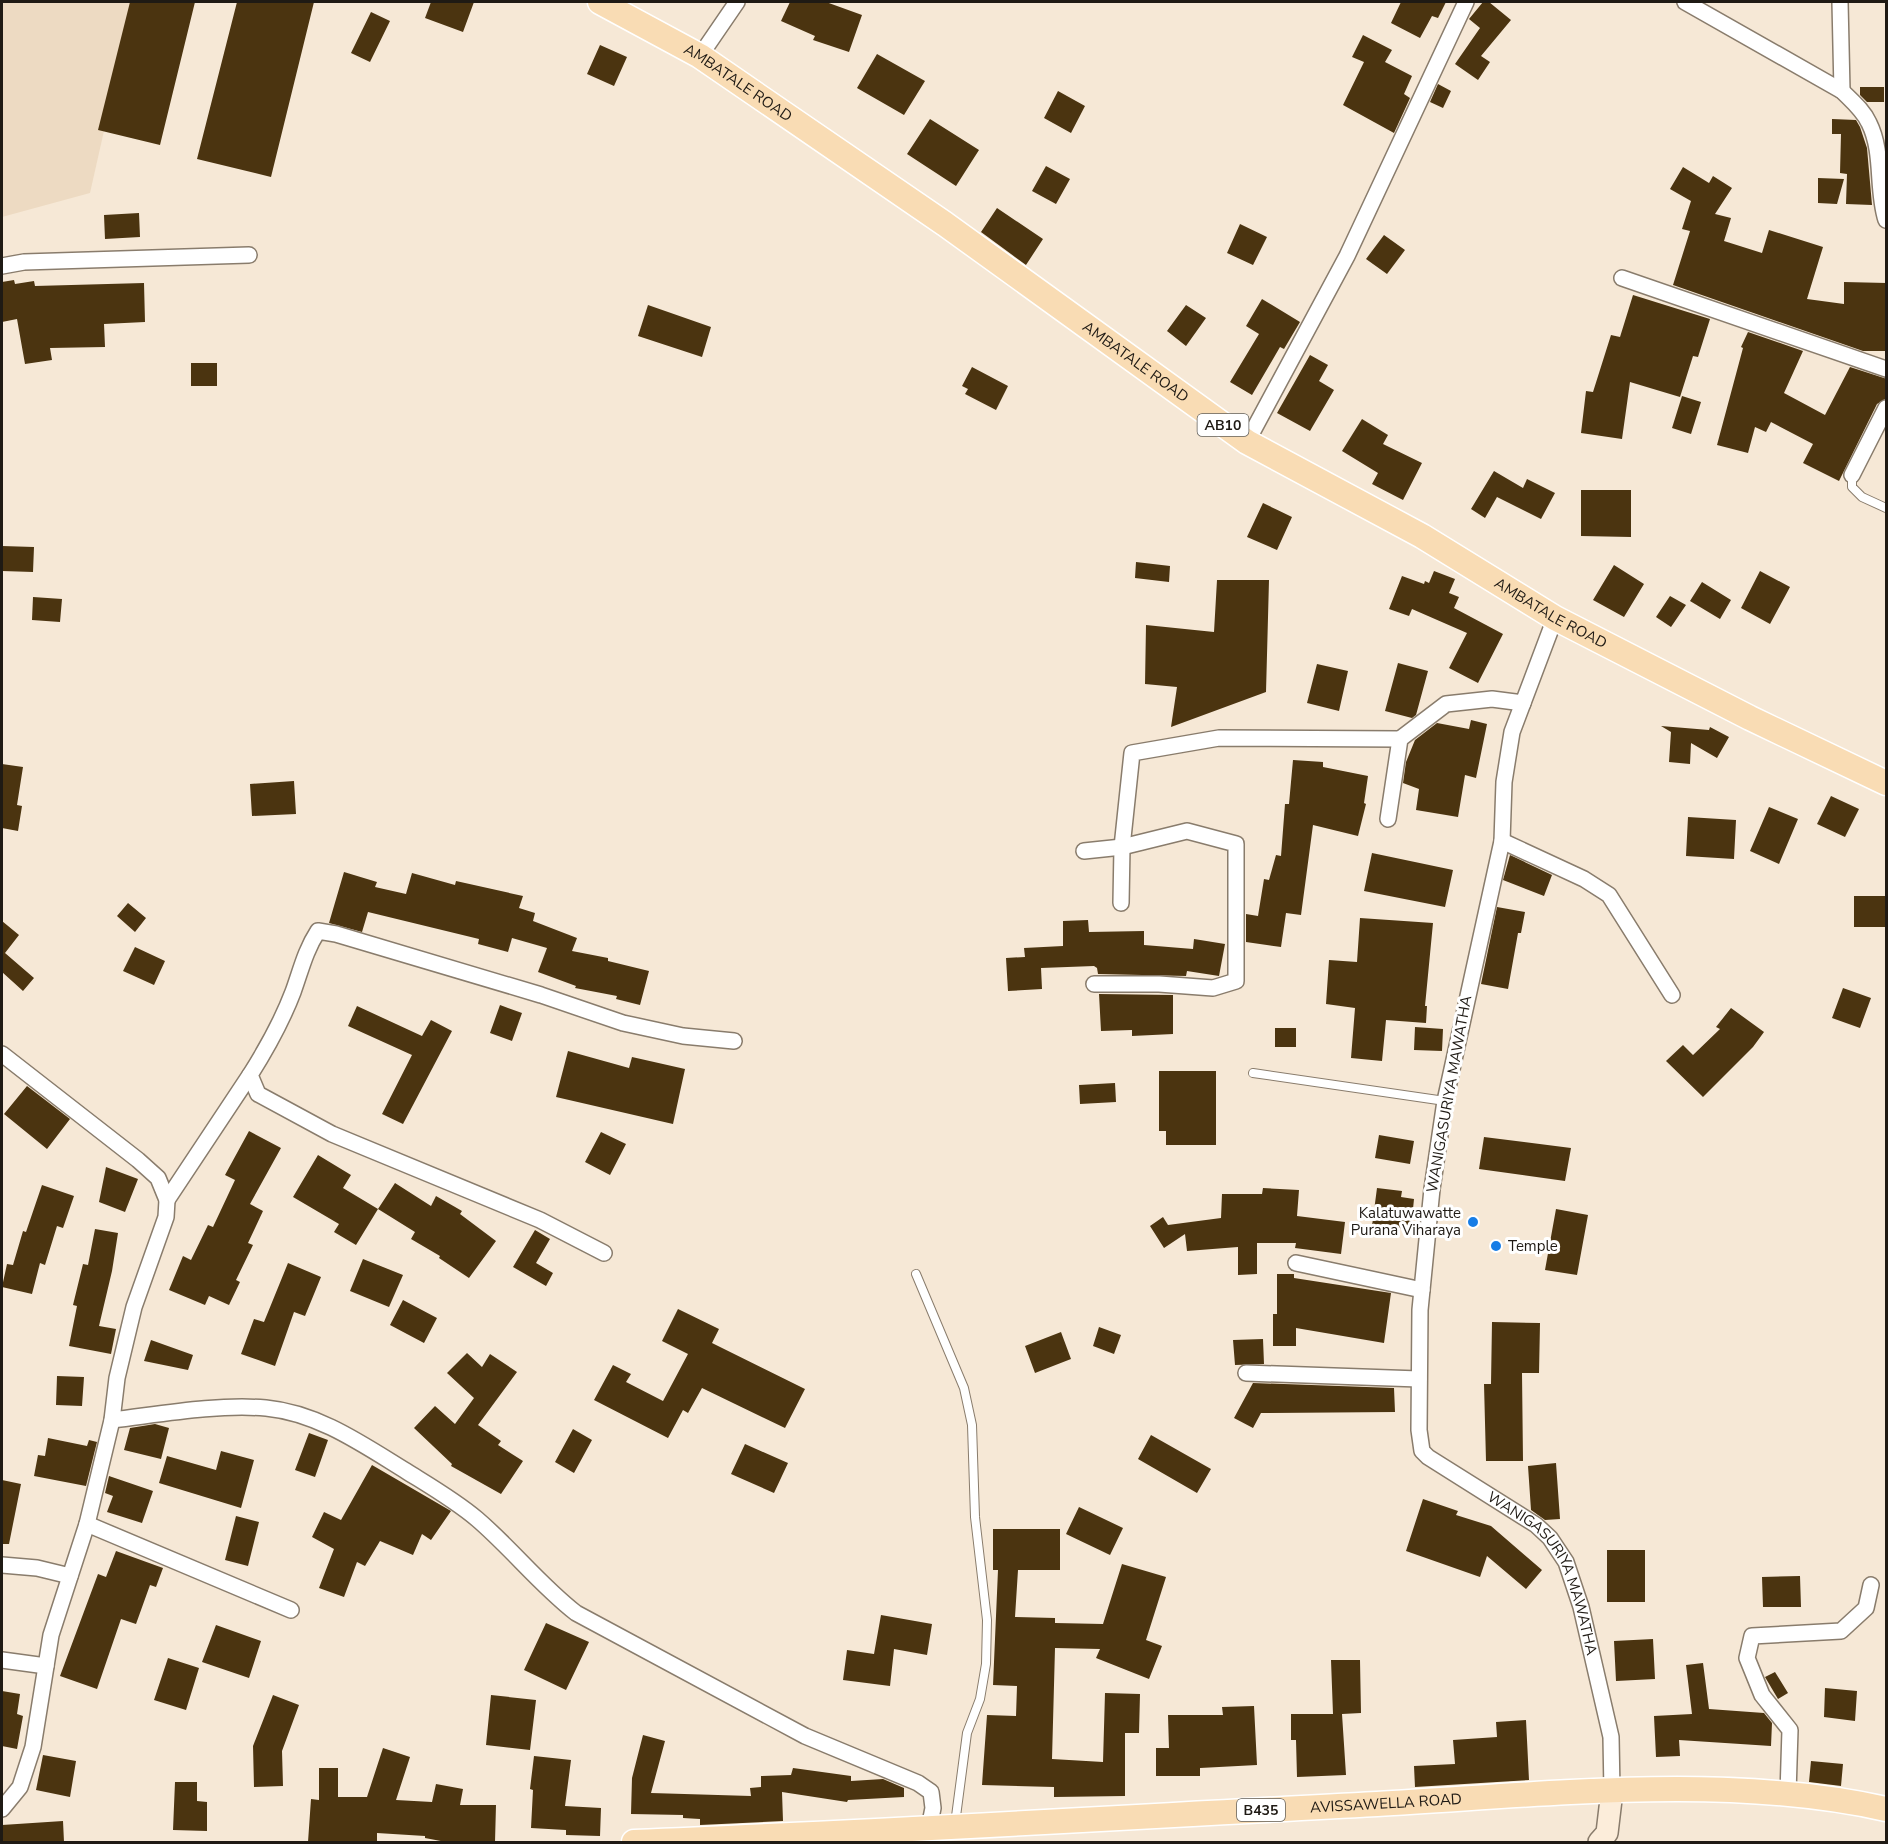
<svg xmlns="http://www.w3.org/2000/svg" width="1888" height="1844" viewBox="0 0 1888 1844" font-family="'Nunito Sans',sans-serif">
<rect width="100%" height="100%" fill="#f6e8d6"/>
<!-- built -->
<path fill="#eddac2" d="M 2,2 L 133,2 L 90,193 L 2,217 Z"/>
<!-- building -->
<path fill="#4b3410" d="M 130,2 L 195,2 L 160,145 L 98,130 Z
M 237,2 L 314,2 L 271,177 L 197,159 Z
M 431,2 L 474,2 L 463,32 L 425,18 Z
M 790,2 L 826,2 L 862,15 L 849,52 L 813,40 L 815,36 L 781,21 Z
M 1401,2 L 1446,2 L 1438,18 L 1432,16 L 1420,38 L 1391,23 Z
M 1483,2 L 1489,2 L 1511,20 L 1481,56 L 1490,62 L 1478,80 L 1455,64 L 1480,28 L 1469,19 Z
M 371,12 L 390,21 L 370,62 L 351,53 Z
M 1363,35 L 1392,50 L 1385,62 L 1412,76 L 1404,94 L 1410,98 L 1394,133 L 1343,105 L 1364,62 L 1352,57 Z
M 600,45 L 627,57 L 614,86 L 587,74 Z
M 877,54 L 925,81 L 904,115 L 857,88 Z
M 1438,84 L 1451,91 L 1443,108 L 1430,102 Z
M 1860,87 L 1884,87 L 1884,102 L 1867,102 L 1860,95 Z
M 1058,91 L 1085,106 L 1071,133 L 1044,118 Z
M 930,119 L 979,150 L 956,186 L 907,154 Z
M 1832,119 L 1856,120 L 1860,127 L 1867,148 L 1872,205 L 1846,204 L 1847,174 L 1840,173 L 1841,134 L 1832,134 Z
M 1046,166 L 1070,179 L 1056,204 L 1032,191 Z
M 1683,167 L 1709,183 L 1713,176 L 1732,188 L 1715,214 L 1731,218 L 1724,241 L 1762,253 L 1769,230 L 1823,247 L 1807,299 L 1844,304 L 1844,282 L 1887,283 L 1887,351 L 1863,351 L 1673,285 L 1690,231 L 1682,229 L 1691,201 L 1670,189 Z
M 1818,178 L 1844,179 L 1837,204 L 1818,203 Z
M 997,208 L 1043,239 L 1026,265 L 981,232 Z
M 139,213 L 140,237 L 105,239 L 104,215 Z
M 1240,224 L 1267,237 L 1253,265 L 1227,253 Z
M 1384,235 L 1405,250 L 1387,274 L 1366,259 Z
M 14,280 L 15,284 L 34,281 L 35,286 L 144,283 L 145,322 L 104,324 L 105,347 L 50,348 L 52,360 L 25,364 L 17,319 L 2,322 L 2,282 Z
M 1633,295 L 1710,319 L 1698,357 L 1693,356 L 1680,397 L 1630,382 L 1622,439 L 1581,433 L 1586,391 L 1593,392 L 1611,335 L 1620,337 Z
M 1262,299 L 1300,322 L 1284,349 L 1280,347 L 1252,395 L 1230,382 L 1259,334 L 1246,326 Z
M 648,305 L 711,327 L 702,357 L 638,336 Z
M 1186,305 L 1206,318 L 1186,346 L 1167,331 Z
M 1748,332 L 1803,351 L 1784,393 L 1825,415 L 1850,367 L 1887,379 L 1887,398 L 1877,404 L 1839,481 L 1803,463 L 1813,444 L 1771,422 L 1766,432 L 1755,427 L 1748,453 L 1717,445 L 1743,348 L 1741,347 Z
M 1310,355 L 1328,365 L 1319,381 L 1334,390 L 1310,431 L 1277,413 Z
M 191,363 L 217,363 L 217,386 L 191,386 Z
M 972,367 L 1008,386 L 996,410 L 965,394 L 968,389 L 962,386 Z
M 1682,396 L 1701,402 L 1691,434 L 1672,428 Z
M 1362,419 L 1388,435 L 1383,444 L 1422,463 L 1403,500 L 1372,484 L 1378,473 L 1342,451 Z
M 1494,471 L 1523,488 L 1527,479 L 1555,493 L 1541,519 L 1497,497 L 1485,518 L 1471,509 Z
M 1581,490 L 1631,490 L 1631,537 L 1581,536 Z
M 1263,503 L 1292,517 L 1277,550 L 1247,537 Z
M 2,546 L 34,547 L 33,572 L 2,571 Z
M 1136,562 L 1170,566 L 1169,582 L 1135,578 Z
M 1614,565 L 1644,584 L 1624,617 L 1593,600 Z
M 1434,571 L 1455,579 L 1449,593 L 1459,597 L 1454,608 L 1503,634 L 1478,683 L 1449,668 L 1467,633 L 1412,609 L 1409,616 L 1389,609 L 1402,576 L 1424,584 L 1425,581 L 1429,583 Z
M 1760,571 L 1790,587 L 1770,624 L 1741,608 Z
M 1217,580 L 1269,580 L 1266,692 L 1171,727 L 1177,687 L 1145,684 L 1146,625 L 1214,632 Z
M 1702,582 L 1731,600 L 1720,619 L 1690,601 Z
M 1670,596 L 1686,605 L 1671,627 L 1656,617 Z
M 33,597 L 62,599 L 60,622 L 32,620 Z
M 1398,663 L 1428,671 L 1416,715 L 1412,718 L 1385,711 Z
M 1317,664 L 1348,671 L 1339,711 L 1307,703 Z
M 1471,720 L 1487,724 L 1476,778 L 1465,775 L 1458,817 L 1416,810 L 1419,789 L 1403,783 L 1406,762 L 1415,740 L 1437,723 L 1469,729 Z
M 1661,726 L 1709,730 L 1710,727 L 1729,737 L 1717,758 L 1691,743 L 1690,764 L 1669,762 L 1671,732 Z
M 1293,760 L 1323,762 L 1323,767 L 1368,776 L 1364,803 L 1366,804 L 1358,836 L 1313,825 L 1301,915 L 1286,913 L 1281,947 L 1246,942 L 1246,914 L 1258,916 L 1264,879 L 1269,880 L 1276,855 L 1281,856 L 1285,804 L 1289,804 Z
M 2,764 L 23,767 L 17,805 L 22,806 L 18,831 L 2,828 Z
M 294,781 L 296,814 L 252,816 L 250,784 Z
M 1831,796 L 1859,809 L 1845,837 L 1817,824 Z
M 1769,807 L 1798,819 L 1779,864 L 1750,851 Z
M 1688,817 L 1736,820 L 1734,859 L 1686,856 Z
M 1372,853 L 1453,870 L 1445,907 L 1364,891 Z
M 1510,855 L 1552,875 L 1544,896 L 1503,880 Z
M 344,872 L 377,882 L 375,887 L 406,894 L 412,873 L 455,885 L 456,881 L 523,896 L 519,908 L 535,913 L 533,921 L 577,938 L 572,951 L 608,958 L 608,961 L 649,971 L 640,1005 L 616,999 L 617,996 L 575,988 L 576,986 L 538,972 L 547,948 L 512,938 L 508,952 L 478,944 L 479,939 L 368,912 L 362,932 L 329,923 Z
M 1854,896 L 1887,896 L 1887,927 L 1854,927 Z
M 128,903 L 146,918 L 135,932 L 117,916 Z
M 1497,907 L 1525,912 L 1521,933 L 1518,933 L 1508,989 L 1481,984 Z
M 1360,918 L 1433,923 L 1425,1006 L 1427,1006 L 1426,1023 L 1386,1020 L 1382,1061 L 1351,1058 L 1355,1008 L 1326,1004 L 1329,960 L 1357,962 Z
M 1088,920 L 1089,932 L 1144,931 L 1144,945 L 1193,949 L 1194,939 L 1225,944 L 1219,976 L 1187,971 L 1186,976 L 1098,974 L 1097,968 L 1094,966 L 1041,968 L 1042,989 L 1008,991 L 1006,958 L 1025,957 L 1024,948 L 1063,946 L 1063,921 Z
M 2,921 L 19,935 L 5,953 L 34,978 L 23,991 L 2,972 Z
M 135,947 L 165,961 L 154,985 L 123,971 Z
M 1843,988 L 1871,998 L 1860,1028 L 1832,1018 Z
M 1099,994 L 1173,995 L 1173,1034 L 1132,1036 L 1132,1030 L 1101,1031 Z
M 500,1005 L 522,1013 L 512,1041 L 490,1033 Z
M 357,1006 L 422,1036 L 431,1020 L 452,1031 L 403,1124 L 382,1114 L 412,1055 L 348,1026 Z
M 1731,1008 L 1764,1032 L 1753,1047 L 1703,1097 L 1666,1061 L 1683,1045 L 1693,1055 L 1720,1029 L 1716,1027 Z
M 1415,1027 L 1443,1029 L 1442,1051 L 1414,1050 Z
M 1275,1028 L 1296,1028 L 1296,1047 L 1275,1047 Z
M 568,1051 L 629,1068 L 632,1057 L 685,1069 L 673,1124 L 556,1097 Z
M 1159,1071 L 1216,1071 L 1216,1145 L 1166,1145 L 1166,1131 L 1159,1131 Z
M 1115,1083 L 1116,1102 L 1080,1104 L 1079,1085 Z
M 27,1086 L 70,1119 L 47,1149 L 4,1114 Z
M 249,1131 L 281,1148 L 250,1204 L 263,1211 L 248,1243 L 253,1245 L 236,1280 L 240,1282 L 229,1305 L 209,1296 L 205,1305 L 169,1290 L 183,1256 L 191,1260 L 208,1225 L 213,1227 L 235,1180 L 225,1175 Z
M 601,1132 L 626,1144 L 610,1175 L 585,1162 Z
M 1379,1135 L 1414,1141 L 1410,1164 L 1375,1158 Z
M 1484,1137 L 1571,1148 L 1565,1181 L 1479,1169 Z
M 318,1155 L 351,1175 L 343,1188 L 378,1209 L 356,1245 L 334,1232 L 339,1224 L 293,1197 Z
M 106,1167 L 138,1179 L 125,1212 L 99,1202 Z
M 395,1183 L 431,1206 L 436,1196 L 462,1211 L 460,1214 L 496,1241 L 469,1278 L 439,1258 L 440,1256 L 411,1239 L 415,1232 L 378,1209 Z
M 42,1185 L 74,1196 L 63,1228 L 57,1226 L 45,1265 L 40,1263 L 32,1294 L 2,1287 L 7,1264 L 13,1265 L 23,1231 L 26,1232 Z
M 1263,1188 L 1299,1190 L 1297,1216 L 1345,1222 L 1341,1254 L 1295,1248 L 1296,1243 L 1257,1243 L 1257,1274 L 1238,1275 L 1238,1247 L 1187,1251 L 1185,1234 L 1164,1248 L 1150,1226 L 1163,1217 L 1168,1225 L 1221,1218 L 1222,1194 L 1262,1194 Z
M 1377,1188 L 1402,1191 L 1401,1197 L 1414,1199 L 1411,1229 L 1372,1226 Z
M 1556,1209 L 1588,1215 L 1577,1275 L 1545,1270 Z
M 95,1229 L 118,1233 L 112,1271 L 99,1326 L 116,1329 L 111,1354 L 69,1346 L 77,1306 L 73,1305 L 83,1264 L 88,1265 Z
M 535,1230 L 550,1239 L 536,1263 L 553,1273 L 546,1286 L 513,1267 Z
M 363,1259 L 403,1275 L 389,1307 L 350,1291 Z
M 288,1263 L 321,1277 L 305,1316 L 294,1312 L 275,1366 L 241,1354 L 254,1319 L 264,1322 Z
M 1277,1274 L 1294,1274 L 1294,1278 L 1391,1293 L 1384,1343 L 1296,1328 L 1296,1346 L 1273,1346 L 1273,1314 L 1277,1314 Z
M 403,1300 L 437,1318 L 424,1343 L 390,1325 Z
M 678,1309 L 719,1329 L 712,1343 L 805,1389 L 785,1428 L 702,1388 L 688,1413 L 683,1410 L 668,1438 L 594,1400 L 613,1365 L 631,1374 L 626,1382 L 663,1401 L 688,1354 L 662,1341 Z
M 1492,1322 L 1540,1323 L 1539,1373 L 1522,1373 L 1523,1461 L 1486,1461 L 1484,1384 L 1491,1384 Z
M 1099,1327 L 1121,1335 L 1114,1354 L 1093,1346 Z
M 1061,1332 L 1071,1359 L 1035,1373 L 1025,1346 Z
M 1263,1339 L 1264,1364 L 1235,1365 L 1233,1340 Z
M 151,1340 L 193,1355 L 188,1370 L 144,1361 Z
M 467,1353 L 482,1367 L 490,1354 L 517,1372 L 478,1425 L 501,1441 L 498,1445 L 523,1461 L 501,1494 L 451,1466 L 452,1464 L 414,1428 L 435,1406 L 455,1424 L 474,1398 L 447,1373 Z
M 57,1376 L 84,1377 L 82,1406 L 56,1405 Z
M 1253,1383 L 1394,1388 L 1395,1412 L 1261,1413 L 1253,1428 L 1234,1418 Z
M 155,1424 L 169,1428 L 161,1459 L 124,1450 L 130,1428 Z
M 573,1429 L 592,1440 L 574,1473 L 555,1462 Z
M 309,1433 L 328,1440 L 315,1477 L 295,1470 Z
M 1151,1435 L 1211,1469 L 1197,1493 L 1138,1459 Z
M 48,1438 L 87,1446 L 89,1440 L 97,1442 L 86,1486 L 34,1476 L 38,1455 L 45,1456 Z
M 745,1444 L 788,1463 L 774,1493 L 731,1474 Z
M 221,1451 L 254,1460 L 241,1508 L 159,1483 L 167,1456 L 216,1470 Z
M 1556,1463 L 1560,1519 L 1545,1520 L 1531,1510 L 1528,1466 Z
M 372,1465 L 451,1511 L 431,1540 L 422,1534 L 413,1555 L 380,1541 L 365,1566 L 357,1562 L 344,1597 L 319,1588 L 334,1549 L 312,1537 L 324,1512 L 341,1520 Z
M 109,1476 L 153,1491 L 142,1523 L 107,1512 L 113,1496 L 105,1493 Z
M 2,1480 L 21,1484 L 9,1544 L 2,1544 Z
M 1423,1499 L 1458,1511 L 1456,1515 L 1491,1526 L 1542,1570 L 1526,1589 L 1487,1556 L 1480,1577 L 1406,1551 Z
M 1079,1507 L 1123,1528 L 1110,1555 L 1066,1534 Z
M 236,1516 L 259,1522 L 248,1566 L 225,1560 Z
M 993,1529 L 1060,1529 L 1060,1570 L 1018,1570 L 1015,1617 L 1055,1618 L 1055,1623 L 1103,1624 L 1122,1564 L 1166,1577 L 1146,1640 L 1162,1646 L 1149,1679 L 1096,1658 L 1100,1649 L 1055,1648 L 1052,1759 L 1103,1762 L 1105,1693 L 1140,1694 L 1139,1733 L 1125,1733 L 1125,1796 L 1054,1797 L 1054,1787 L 982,1785 L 987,1715 L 1016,1716 L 1017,1686 L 993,1685 L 998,1570 L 993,1570 Z
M 1607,1550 L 1645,1550 L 1645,1602 L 1607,1602 Z
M 116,1551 L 163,1568 L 156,1587 L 150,1585 L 136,1624 L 121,1619 L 97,1689 L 60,1676 L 98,1574 L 106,1577 Z
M 1800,1576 L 1801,1607 L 1763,1607 L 1762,1577 Z
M 881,1615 L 932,1624 L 927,1655 L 894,1649 L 890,1686 L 843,1680 L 847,1650 L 874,1654 Z
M 546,1623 L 589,1642 L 566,1690 L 524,1670 Z
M 216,1625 L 261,1641 L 249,1678 L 202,1662 Z
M 1653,1639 L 1655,1679 L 1616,1681 L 1614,1641 Z
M 168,1658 L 199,1668 L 186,1710 L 154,1700 Z
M 1331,1660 L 1360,1660 L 1361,1713 L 1342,1714 L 1346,1775 L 1297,1777 L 1296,1740 L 1291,1740 L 1291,1714 L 1333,1714 Z
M 1703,1663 L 1709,1709 L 1764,1713 L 1772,1723 L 1771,1746 L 1679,1740 L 1680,1756 L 1656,1757 L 1654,1716 L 1692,1714 L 1686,1665 Z
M 1775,1672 L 1788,1693 L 1778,1699 L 1765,1677 Z
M 1825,1688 L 1857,1691 L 1855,1721 L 1824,1717 Z
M 2,1691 L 20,1694 L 17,1714 L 23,1716 L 17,1749 L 2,1746 Z
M 273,1695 L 299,1705 L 282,1751 L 283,1786 L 254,1787 L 253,1746 Z
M 491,1695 L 536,1700 L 530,1750 L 486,1745 Z
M 1254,1706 L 1257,1765 L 1200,1768 L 1200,1776 L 1156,1776 L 1156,1748 L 1169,1748 L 1168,1715 L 1223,1715 L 1222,1707 Z
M 1526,1720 L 1529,1780 L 1415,1787 L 1414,1766 L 1455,1764 L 1453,1740 L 1497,1737 L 1496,1722 Z
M 643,1735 L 665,1741 L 651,1793 L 751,1796 L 750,1788 L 761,1787 L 761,1776 L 791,1775 L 793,1768 L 851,1776 L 851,1781 L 883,1779 L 904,1788 L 904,1797 L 848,1800 L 847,1802 L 782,1792 L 783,1821 L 700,1825 L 700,1819 L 683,1818 L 683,1815 L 631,1814 L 632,1778 Z
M 383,1748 L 410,1757 L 396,1800 L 432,1802 L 436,1784 L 463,1789 L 460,1805 L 496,1805 L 495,1842 L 446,1842 L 425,1838 L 425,1836 L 377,1833 L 377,1841 L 308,1842 L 311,1799 L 319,1800 L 319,1768 L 338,1768 L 338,1797 L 367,1797 Z
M 43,1755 L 76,1761 L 70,1797 L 36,1790 Z
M 534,1756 L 571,1760 L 565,1806 L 601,1808 L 600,1836 L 566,1835 L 566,1830 L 531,1828 L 533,1790 L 530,1789 Z
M 1811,1761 L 1843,1764 L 1841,1786 L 1809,1782 Z
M 175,1782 L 197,1782 L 197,1801 L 207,1802 L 207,1831 L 173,1830 Z
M 63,1821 L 64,1842 L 3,1842 L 2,1825 Z"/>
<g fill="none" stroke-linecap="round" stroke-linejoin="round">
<defs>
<path id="lane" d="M 1852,475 L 1852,487 L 1862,497 L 1886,508
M 1253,1073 L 1445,1101
M 916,1274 L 964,1388 L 972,1425 L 975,1517 L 987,1620 L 986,1664 L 980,1699 L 967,1733 L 955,1824"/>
<g id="street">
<path d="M 1685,2 L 1842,91 C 1852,101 1863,110 1869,123 C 1884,153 1876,189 1886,220"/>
<path d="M 1840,2 L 1842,91"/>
<path d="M 700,56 L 737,2"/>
<path d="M 2,266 L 24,262 L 249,255"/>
<path d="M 1622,278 L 1886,369"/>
<path d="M 1247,442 L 1347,256 L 1466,2"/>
<path d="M 1852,475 L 1886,408"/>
<path id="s1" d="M 1555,618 L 1512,732 L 1504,782 L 1502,841 L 1445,1101 L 1432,1189 L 1420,1310 L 1419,1430 L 1422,1451 L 1428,1457 L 1536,1525 L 1550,1538 L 1566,1562 L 1581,1607 L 1611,1737 L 1612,1791"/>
<path d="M 1388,819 L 1400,739 L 1446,704 L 1492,699 L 1523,703"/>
<path d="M 1502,841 L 1584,879 L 1609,895 L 1672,995"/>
<path d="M 1084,851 L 1122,847 L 1187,831 L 1236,844 L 1236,981 L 1213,988 L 1159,984 L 1094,984"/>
<path d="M 1121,903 L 1122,847 L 1132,753 L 1219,738 L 1400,739"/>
<path d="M 2,1054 L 138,1160 L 158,1178 L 167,1200 L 166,1217 L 134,1307 L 117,1378 L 112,1420 L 87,1524 L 51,1635 L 33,1747 L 20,1787 L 2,1809"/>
<path d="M 167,1200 L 250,1075"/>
<path d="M 604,1253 L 540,1220 L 332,1134 L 258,1094 L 250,1075 C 267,1048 282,1021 293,992 C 301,970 305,951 318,931 L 336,934 L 541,995 L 623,1023 L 683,1036 L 734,1041"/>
<path d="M 1296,1263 L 1422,1290"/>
<path d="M 1246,1373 L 1419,1379"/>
<path d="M 112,1420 C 162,1414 216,1404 266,1408 C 318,1413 362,1444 406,1471 C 430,1486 456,1501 477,1519 C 512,1549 540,1585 576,1613 L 805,1736 L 918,1783 L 931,1792 L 933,1808 L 929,1828"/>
<path d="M 87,1524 L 291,1610"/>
<path d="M 2,1565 L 37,1568 L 70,1576"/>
<path d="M 2,1660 L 46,1666"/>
<path d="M 1788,1794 L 1790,1730 L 1762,1695 L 1747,1658 L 1752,1636 L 1841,1631 L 1866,1608 L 1871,1585"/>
</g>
<path id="secondary" d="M 1599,1842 L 1607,1833 L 1612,1791"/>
<g id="primary">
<path id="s2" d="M 600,2 L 700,56 L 945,224 L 1247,442 L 1422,536 L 1555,618 L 1750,718 L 1886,783"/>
<path id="s3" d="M 634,1842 C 882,1832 1130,1817 1377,1804 C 1542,1795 1725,1773 1886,1809"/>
</g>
</defs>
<!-- lane casing -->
<use href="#lane" stroke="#897c6c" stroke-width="10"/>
<!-- street casing -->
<use href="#street" stroke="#897c6c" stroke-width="18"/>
<!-- secondary casing -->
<use href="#secondary" stroke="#897c6c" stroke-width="24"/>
<!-- primary casing -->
<use href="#primary" stroke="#fff" stroke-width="27"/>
<!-- lane -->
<use href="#lane" stroke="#fff" stroke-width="8"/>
<!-- street -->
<use href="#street" stroke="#fff" stroke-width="15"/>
<!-- secondary -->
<use href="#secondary" stroke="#fcedda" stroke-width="21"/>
<!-- primary -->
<use href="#primary" stroke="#f9dcb4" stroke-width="24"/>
</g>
<!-- markers -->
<g fill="#177de6" stroke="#fff" stroke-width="2">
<circle cx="1473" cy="1222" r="6"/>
<circle cx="1496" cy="1246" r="6"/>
</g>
<g text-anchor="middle" stroke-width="6" stroke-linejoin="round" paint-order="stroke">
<!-- shield labels -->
<g fill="#fff" stroke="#625f5a" stroke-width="1.5">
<rect x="1197.5" y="414" width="51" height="22" rx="4.5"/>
<rect x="1237" y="1799" width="48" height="22" rx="4.5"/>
</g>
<g font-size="14" font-weight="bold" fill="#1f1a14">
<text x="1223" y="430">AB10</text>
<text x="1261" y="1815">B435</text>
</g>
<!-- street labels -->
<g font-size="15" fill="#1f1a14" stroke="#fff">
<text dy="5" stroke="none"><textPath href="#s2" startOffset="160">AMBATALE ROAD</textPath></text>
<text dy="5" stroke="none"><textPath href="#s2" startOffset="646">AMBATALE ROAD</textPath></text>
<text dy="5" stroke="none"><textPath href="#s2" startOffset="1132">AMBATALE ROAD</textPath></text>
<text transform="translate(1449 1094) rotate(-80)" y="5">WANIGASURIYA MAWATHA</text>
<text dy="5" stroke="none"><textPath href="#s1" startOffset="1030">WANIGASURIYA MAWATHA</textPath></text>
<text dy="5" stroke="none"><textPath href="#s3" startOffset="753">AVISSAWELLA ROAD</textPath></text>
</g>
<!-- poi labels -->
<g font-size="15" fill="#1f1a14" stroke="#fff" text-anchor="end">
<text x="1461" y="1218">Kalatuwawatte<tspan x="1461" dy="17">Purana Viharaya</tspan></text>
<text x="1508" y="1251" text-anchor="start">Temple</text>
</g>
</g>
<!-- border -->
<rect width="1888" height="1844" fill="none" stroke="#1f1a14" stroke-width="6"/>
</svg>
